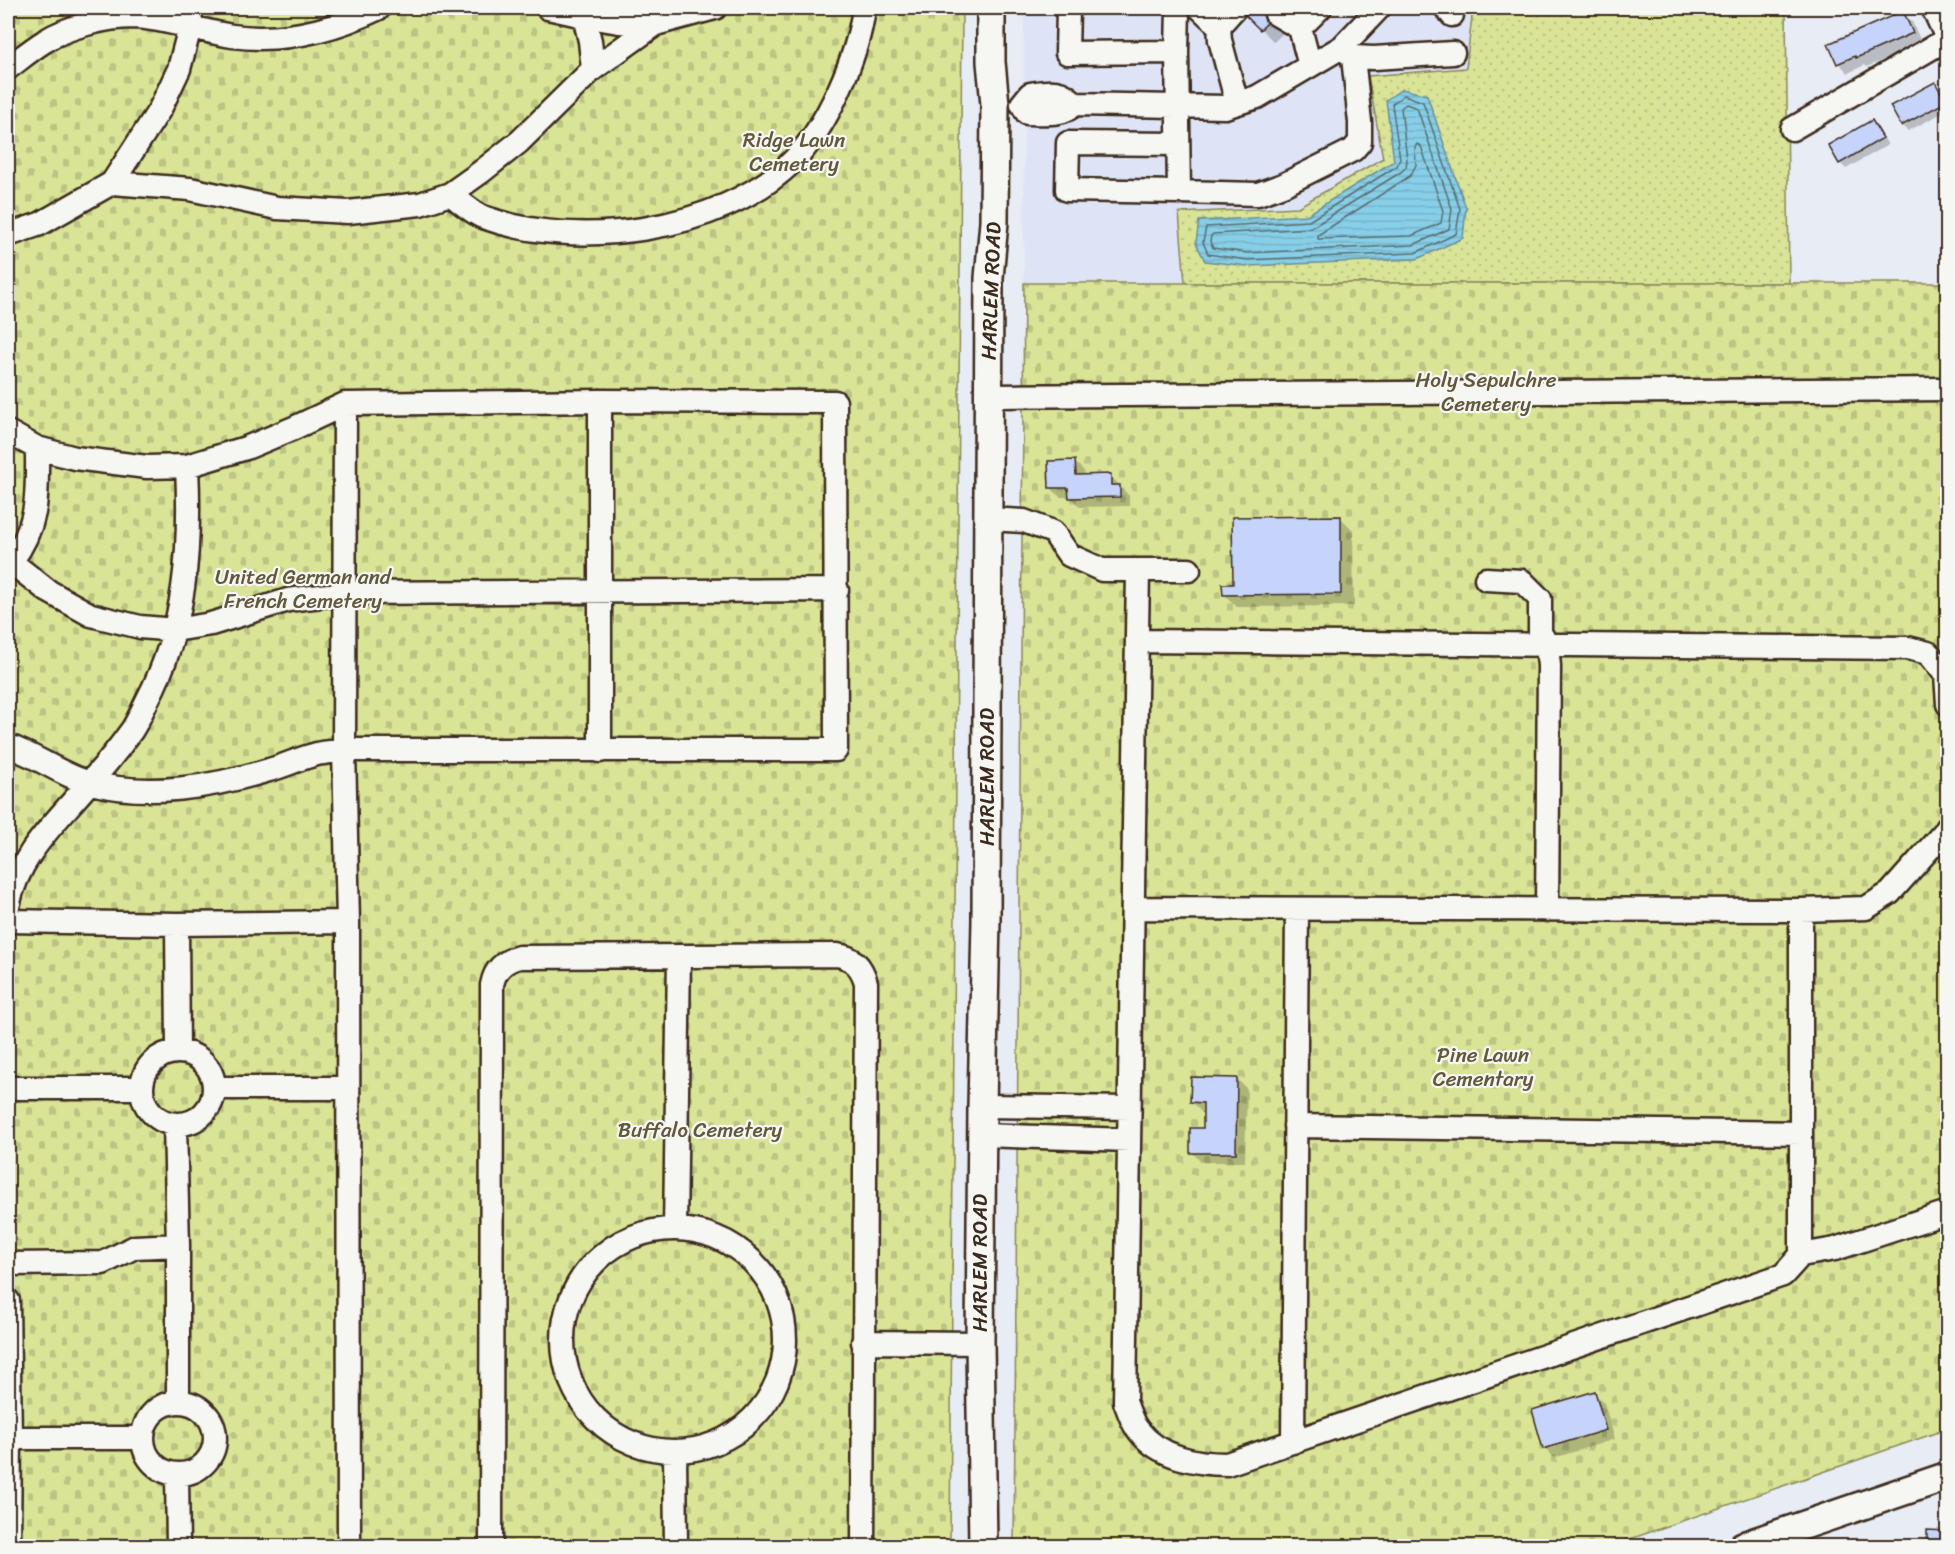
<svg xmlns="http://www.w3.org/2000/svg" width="1955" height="1554" viewBox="0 0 1955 1554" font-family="Sriracha,sans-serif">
<defs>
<pattern id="grass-dots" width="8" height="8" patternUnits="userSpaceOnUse" patternTransform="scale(1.5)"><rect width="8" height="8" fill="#d9e497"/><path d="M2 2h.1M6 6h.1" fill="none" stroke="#bbc482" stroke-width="1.8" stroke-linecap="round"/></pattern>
<pattern id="cemetery-stones" width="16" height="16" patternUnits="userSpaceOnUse" patternTransform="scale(1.5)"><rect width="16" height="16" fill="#d9e497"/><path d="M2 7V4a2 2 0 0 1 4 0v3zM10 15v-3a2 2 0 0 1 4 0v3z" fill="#bbc482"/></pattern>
<pattern id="water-rules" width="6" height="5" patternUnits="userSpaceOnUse" patternTransform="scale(1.5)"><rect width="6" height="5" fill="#87cfe8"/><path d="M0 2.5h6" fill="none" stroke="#75b2c7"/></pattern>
</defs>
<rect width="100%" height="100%" fill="#e8ecf4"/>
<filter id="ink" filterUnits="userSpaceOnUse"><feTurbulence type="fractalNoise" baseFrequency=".0167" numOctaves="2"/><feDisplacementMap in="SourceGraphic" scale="12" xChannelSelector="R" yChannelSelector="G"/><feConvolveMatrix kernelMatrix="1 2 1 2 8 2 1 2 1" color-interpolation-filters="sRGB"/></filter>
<g filter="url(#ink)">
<!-- built -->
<path fill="#dee4f6" d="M 1024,8 L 1473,8 L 1466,68 L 1368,76 L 1383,158 L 1298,207 L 1179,214 L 1185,283 L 1024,283 Z"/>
<!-- grass -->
<path fill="url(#grass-dots)" stroke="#8a875a" stroke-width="1.5" d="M 1473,8 L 1786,8 L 1789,283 L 1185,283 L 1179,213 L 1298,207 L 1383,158 L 1368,76 L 1466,68 Z"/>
<!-- cemetery -->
<path fill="url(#cemetery-stones)" stroke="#8a875a" stroke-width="1.5" d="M 8,8 L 962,8 L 950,1546 L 8,1546 Z
M 1024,283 L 1947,283 L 1947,1429 L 1610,1546 L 1014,1546 Z"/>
<!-- water -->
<path fill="url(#water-rules)" stroke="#698d97" stroke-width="1.5" d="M 1402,89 L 1427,95 L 1466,208 L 1463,238 L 1417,259 L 1247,266 L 1205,261 L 1196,243 L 1199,221 L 1307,215 L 1394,161 L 1386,100 Z"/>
<!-- shadow -->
<path fill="#0003" d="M 1240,8 L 1308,8 L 1274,42 Z
M 1903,12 L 1912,22 L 1922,43 L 1867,67 L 1865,65 L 1848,73 L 1839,63 Z
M 1935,84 L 1941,90 L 1948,103 L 1948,110 L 1908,131 L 1902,125 Z
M 1872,122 L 1878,128 L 1888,145 L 1846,169 L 1840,163 Z
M 1075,462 L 1084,471 L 1085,476 L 1110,475 L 1129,496 L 1129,506 L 1080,507 L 1070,497 L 1060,497 L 1050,487 Z
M 1340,517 L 1353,530 L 1354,606 L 1237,607 L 1224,594 L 1234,586 Z
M 1237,1079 L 1247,1089 L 1245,1162 L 1201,1162 L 1192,1152 L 1204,1129 L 1204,1112 L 1201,1112 L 1192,1102 Z
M 1594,1393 L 1604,1403 L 1615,1439 L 1554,1458 L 1545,1448 Z"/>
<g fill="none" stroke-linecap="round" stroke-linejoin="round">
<!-- shore -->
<path stroke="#596c6f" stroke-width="1.5" d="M 1404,95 L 1423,102 L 1460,209 L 1456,234 L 1415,253 L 1247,260 L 1208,254 L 1203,242 L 1206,227 L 1309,221 L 1397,166 L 1400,159 L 1392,104 Z
M 1406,104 L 1417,108 L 1452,209 L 1449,229 L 1413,245 L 1247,253 L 1213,248 L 1210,241 L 1211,236 L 1213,234 L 1311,228 L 1401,172 L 1406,167 L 1407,160 L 1401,108 Z
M 1417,144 L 1421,146 L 1443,211 L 1441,223 L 1411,236 L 1318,239 L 1318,235 L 1410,176 L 1416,165 L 1415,147 Z"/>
</g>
<!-- building -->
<path fill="#c6d3fa" stroke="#3b2a1e" stroke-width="1.5" d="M 1238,8 L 1282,8 L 1260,30 Z
M 1903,11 L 1913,33 L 1856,58 L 1855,56 L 1837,64 L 1828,44 Z
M 1935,82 L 1946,102 L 1901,126 L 1890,106 Z
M 1872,120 L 1883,138 L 1839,164 L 1828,145 Z
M 1075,460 L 1076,475 L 1111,474 L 1111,485 L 1120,485 L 1120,497 L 1069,498 L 1068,488 L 1049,488 L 1048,461 Z
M 1341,516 L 1341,594 L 1223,595 L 1222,584 L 1233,584 L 1232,517 Z
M 1191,1077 L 1237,1078 L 1236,1153 L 1190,1153 L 1190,1128 L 1203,1128 L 1203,1103 L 1190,1102 Z
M 1595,1391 L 1606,1430 L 1543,1449 L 1532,1410 Z
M 1927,1530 L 1948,1531 L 1948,1546 L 1927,1546 Z
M 1863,1544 L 1890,1545 L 1890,1546 L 1863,1546 Z"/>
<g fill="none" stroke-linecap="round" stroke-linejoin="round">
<defs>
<path id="minor" d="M 548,8 L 584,16 L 619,22 L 656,24 L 715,8
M 1068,8 L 1067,53 L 1177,52 L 1179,192 L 1258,194 L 1283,185 L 1353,150 L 1360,142 L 1360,122 L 1353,57
M 1200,8 L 1219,26 L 1220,40 L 1237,103
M 1446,8 L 1452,15
M 1933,8 L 1948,40
M 1276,14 L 1300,28
M 584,16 L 590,41 L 593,69
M 1219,26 L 1235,8
M 1343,48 L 1353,57 L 1374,58 L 1453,53
M 1177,52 L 1178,8
M 1310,66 L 1300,28 L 1320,8
M 8,68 C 20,59 32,49 45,41 C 66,27 108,17 133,17 C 166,18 199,31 232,36 C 283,43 333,30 379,8
M 1022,104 L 1027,113 C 1044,113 1063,116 1075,104 L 1225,107 L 1257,97 L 1342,47 L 1379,8
M 1022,104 L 1030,94 C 1049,91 1062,88 1075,104
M 1792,129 L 1947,39
M 1178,144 L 1068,143 L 1067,190 L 1179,192
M 112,183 L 190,189 L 277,208 L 348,212 L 420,204 L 450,194 C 460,201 471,212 483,217 C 576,251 720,232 792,162 C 827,128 858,56 864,8
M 450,194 L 481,172 L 519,142 L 593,69 L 656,24
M 8,235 L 40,224 L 112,183 L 160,109 L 179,69 L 190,27 L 191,8
M 989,396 L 1948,389
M 600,401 L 600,751
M 345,404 L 344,750 L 348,922 L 349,1546
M 8,432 L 37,448 L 75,458 L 147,467 L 187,466 L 246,448 L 294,428 L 345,404 L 600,401 L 835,402 L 836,750 L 344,750 C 335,752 326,752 317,754 C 300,758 285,766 269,770 C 212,787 150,798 91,783 C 64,777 36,755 8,746
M 988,519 L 1024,521 L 1053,532 L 1069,555 L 1102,570 L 1189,570
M 11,562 L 48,591 L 91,615 L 140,627 L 175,630 L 211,624 L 288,600 L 345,593 L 837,590
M 8,563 L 11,562 C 40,523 37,494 37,448
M 1138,570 L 1125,1402 C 1129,1411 1132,1424 1139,1431 C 1159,1457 1196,1464 1227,1464 L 1783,1275 L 1801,1255 L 1801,910
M 1486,579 L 1522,581 L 1540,599 L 1540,632 L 1547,645 L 1549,666 L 1547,910
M 1137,641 L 1908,648 L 1928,653 L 1946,675 L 1948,704
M 8,907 C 17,856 57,821 89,783 C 104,767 119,748 132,730 C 138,721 142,711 147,701 C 186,626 191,550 187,466
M 1133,908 L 1801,910 L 1866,908 L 1890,893 L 1946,830 L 1948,827
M 8,921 L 177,924 L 348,922
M 177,924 L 178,1052
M142 1088a36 36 0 1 1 72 0a36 36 0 1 1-72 0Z
M 8,1088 L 141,1088
M 214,1088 L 347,1088
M 982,1106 L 1129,1108
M 175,1125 L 178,1245 L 178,1402
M 1295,1126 L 1801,1133
M 981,1135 L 1129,1140
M 675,1229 L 679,956
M563 1340a111 111 0 1 1 222 0a111 111 0 1 1-222 0Z
M 1801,1255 L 1835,1249 L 1948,1212
M 8,1264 L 103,1263 L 135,1247 L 178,1245
M 8,1301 L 10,1438 L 9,1546
M 863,1342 L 980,1343
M143 1438a36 36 0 1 1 72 0a36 36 0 1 1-72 0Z
M 8,1438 L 142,1438
M 1293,1442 L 1297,909
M 675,1452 L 676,1546
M 177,1475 L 178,1546
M 491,1546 L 492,985 C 495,969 504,961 519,957 L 837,955 C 853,957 862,967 866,983 L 863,1546"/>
<path id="major" d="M 983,1546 L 980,1343 L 982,1106 L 986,920 L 989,278 L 994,222 L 995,104 L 991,62 L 991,8
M 1743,1546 L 1948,1476"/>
</defs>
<!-- minor casing -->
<use href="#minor" stroke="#3b2a1e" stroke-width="27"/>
<!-- major casing -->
<use href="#major" stroke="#3b2a1e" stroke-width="32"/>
<!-- minor -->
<use href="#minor" stroke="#f6f6f2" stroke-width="22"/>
<!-- major -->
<use href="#major" stroke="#f6f6f2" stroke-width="27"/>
</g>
</g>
<g text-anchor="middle" stroke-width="4.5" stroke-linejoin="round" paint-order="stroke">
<!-- park labels -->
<g font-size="21" fill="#62583c" stroke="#f6f6f2">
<text x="794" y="147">Ridge Lawn<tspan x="794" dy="24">Cemetery</tspan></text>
<text x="1486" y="387">Holy Sepulchre<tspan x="1486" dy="24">Cemetery</tspan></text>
<text x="303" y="584">United German and<tspan x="303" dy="24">French Cemetery</tspan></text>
<text x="1483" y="1062">Pine Lawn<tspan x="1483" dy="24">Cementary</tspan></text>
<text x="700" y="1137">Buffalo Cemetery</text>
</g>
<!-- street labels -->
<g font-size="21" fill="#3b2a1e" stroke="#f6f6f2">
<text transform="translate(991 291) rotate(-88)" y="7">HARLEM ROAD</text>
<text transform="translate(987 777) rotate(-90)" y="7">HARLEM ROAD</text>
<text transform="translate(980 1263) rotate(-90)" y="7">HARLEM ROAD</text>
</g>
</g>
<!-- margin -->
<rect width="1955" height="1554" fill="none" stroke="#f6f6f2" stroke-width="30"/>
<rect x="15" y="15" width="1925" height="1524" fill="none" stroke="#3b2a1e" stroke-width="2" filter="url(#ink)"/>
</svg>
